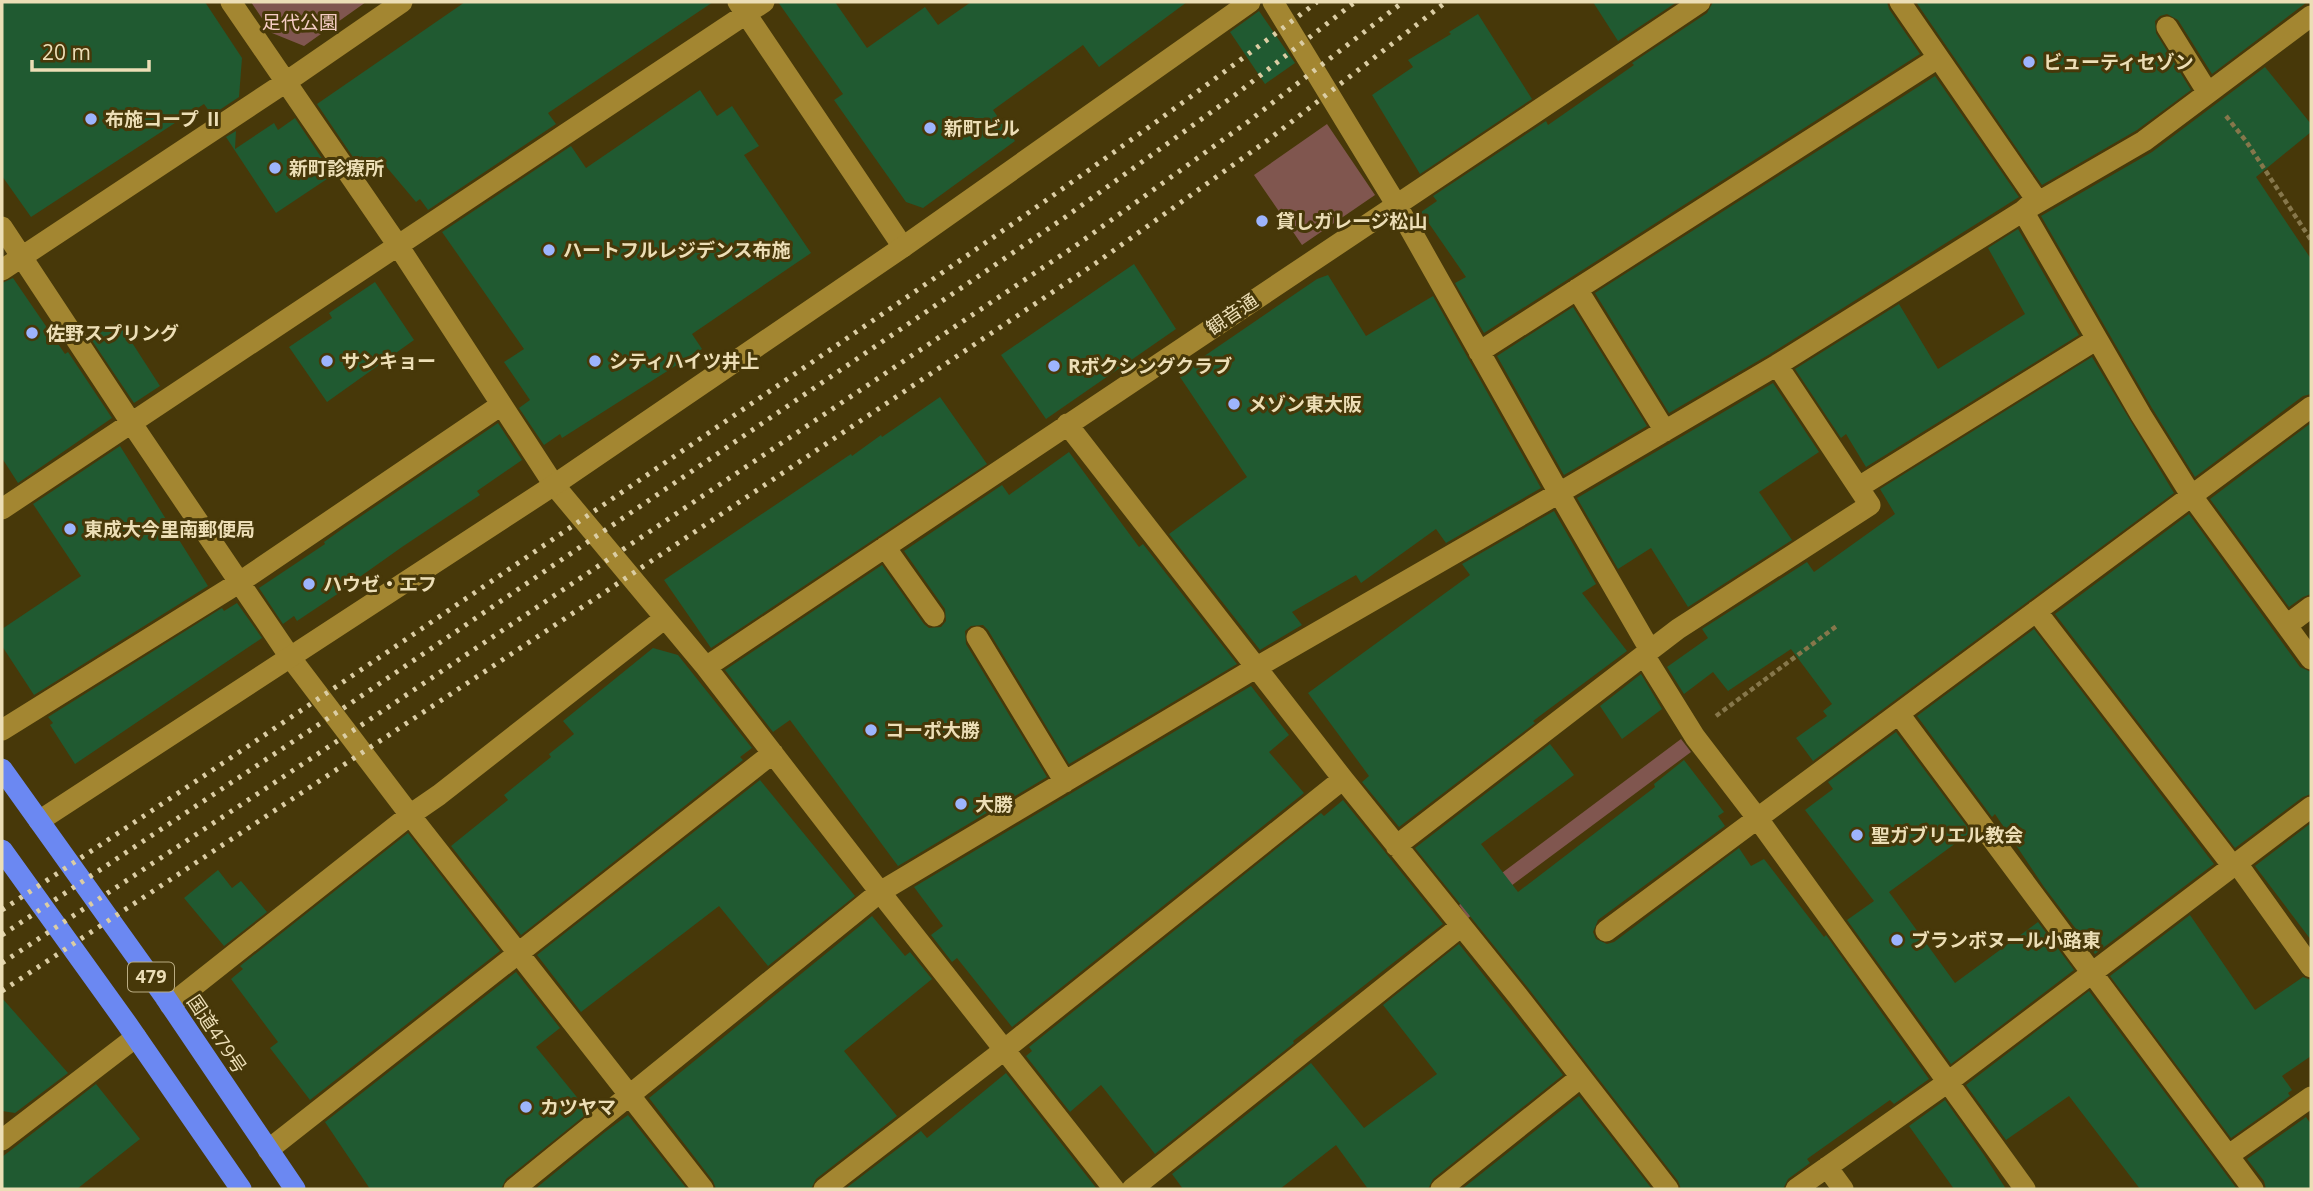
<svg xmlns="http://www.w3.org/2000/svg" width="2313" height="1191" viewBox="0 0 2313 1191" font-family="'Open Sans','Noto Sans JP',sans-serif">
<rect width="100%" height="100%" fill="#473809"/>
<!-- green -->
<path fill="#80564f" d="M 251,2 L 366,2 L 304,46 L 272,33 Z
M 1327,124 L 1375,195 L 1302,245 L 1254,175 Z
M 1681,739 L 1691,752 L 1468,918 L 1459,905 Z"/>
<!-- building -->
<path fill="#205a31" d="M 2,2 L 205,2 L 242,58 L 239,97 L 212,115 L 204,104 L 31,217 L 2,176 Z
M 465,2 L 713,2 L 548,113 L 556,124 L 428,210 L 420,199 L 416,202 L 384,164 L 373,172 L 362,156 L 355,160 L 317,104 Z
M 778,2 L 835,2 L 867,48 L 925,7 L 938,25 L 971,2 L 1187,2 L 1099,67 L 1083,45 L 993,110 L 1015,141 L 923,208 L 906,202 L 834,100 L 843,94 Z
M 1593,2 L 1677,2 L 1618,41 Z
M 1713,2 L 1887,2 L 1889,9 L 1920,54 L 1484,333 L 1455,283 L 1466,277 L 1421,212 L 1437,201 L 1433,196 L 1546,121 L 1548,125 L 1634,65 L 1632,63 L 1707,13 Z
M 1916,2 L 2307,2 L 2212,74 L 2178,20 L 2167,14 L 2160,16 L 2155,21 L 2156,33 L 2191,90 L 2137,130 L 2042,185 Z
M 1259,11 L 1295,63 L 1265,84 L 1230,32 Z
M 1478,14 L 1532,99 L 1420,174 L 1372,95 L 1413,67 L 1408,60 L 1451,34 L 1449,32 Z
M 2265,67 L 2311,124 L 2311,132 L 2256,177 L 2311,259 L 2311,394 L 2303,396 L 2195,477 L 2152,408 L 2041,216 L 2152,152 Z
M 1935,76 L 2019,197 L 1770,354 L 1669,413 L 1595,293 Z
M 700,90 L 717,116 L 732,106 L 759,146 L 744,155 L 811,253 L 692,334 L 702,349 L 562,438 L 560,434 L 544,445 L 519,408 L 530,400 L 504,362 L 524,349 L 442,232 L 571,146 L 586,168 Z
M 295,118 L 333,175 L 276,213 L 226,137 L 236,131 L 235,149 L 274,123 L 278,130 Z
M 2018,229 L 2079,335 L 1866,467 L 1846,434 L 1841,438 L 1795,369 L 1899,304 L 1938,369 L 2025,314 L 1988,248 Z
M 1134,264 L 1176,329 L 1046,419 L 1001,355 Z
M 1328,275 L 1366,336 L 1433,296 L 1541,488 L 1446,543 L 1436,529 L 1361,583 L 1356,575 L 1292,612 L 1302,625 L 1260,650 L 1169,534 L 1247,477 L 1178,374 L 1317,279 Z
M 13,278 L 65,354 L 68,352 L 112,418 L 18,483 L 2,458 L 2,283 Z
M 375,282 L 414,340 L 327,402 L 289,347 L 332,318 L 329,313 Z
M 1573,307 L 1647,426 L 1564,475 L 1497,356 Z
M 118,321 L 160,386 L 134,403 L 91,339 Z
M 2092,357 L 2174,493 L 1813,761 L 1796,738 L 1827,716 L 1823,711 L 1832,704 L 1791,649 L 1728,691 L 1713,672 L 1684,694 L 1667,667 L 1708,638 L 1702,629 L 1807,562 L 1814,572 L 1895,514 L 1880,489 Z
M 1773,383 L 1819,452 L 1759,492 L 1792,540 L 1688,607 L 1651,548 L 1618,569 L 1577,498 Z
M 940,397 L 987,464 L 711,648 L 664,580 L 851,454 L 852,456 L 881,435 L 882,437 Z
M 498,423 L 522,460 L 477,491 L 480,495 L 402,547 L 347,586 L 348,587 L 297,621 L 294,616 L 283,624 L 259,588 L 325,544 L 324,542 L 345,527 Z
M 2311,423 L 2311,594 L 2303,597 L 2289,607 L 2210,499 Z
M 120,446 L 208,586 L 34,695 L 2,646 L 2,629 L 81,576 L 33,504 Z
M 1069,452 L 1139,547 L 1143,544 L 1237,664 L 1069,764 L 988,630 L 983,625 L 971,626 L 965,631 L 966,644 L 1047,777 L 898,866 L 790,720 L 773,732 L 725,670 L 882,565 L 924,624 L 929,628 L 941,627 L 946,621 L 945,609 L 904,551 L 1002,485 L 1009,495 Z
M 1554,511 L 1596,584 L 1582,593 L 1627,651 L 1533,721 L 1535,723 L 1399,827 L 1362,782 L 1369,776 L 1308,693 L 1470,575 L 1462,564 Z
M 2189,514 L 2300,667 L 2311,672 L 2311,794 L 2303,797 L 2235,848 L 2055,614 Z
M 237,603 L 262,638 L 75,764 L 50,725 L 53,723 L 48,717 L 222,608 L 224,611 Z
M 2034,629 L 2214,864 L 2095,954 L 2044,887 L 1995,814 L 1992,817 L 1917,716 Z
M 653,648 L 678,655 L 752,748 L 740,757 L 743,760 L 521,935 L 451,846 L 508,800 L 504,795 L 551,757 L 549,754 L 574,734 L 563,721 Z
M 1641,674 L 1662,709 L 1622,739 L 1600,706 Z
M 1251,686 L 1289,735 L 1269,752 L 1304,793 L 1012,1027 L 957,958 L 952,962 L 931,935 L 943,926 L 914,887 Z
M 1896,732 L 1971,832 L 1889,892 L 1955,983 L 2038,922 L 2074,970 L 1951,1064 L 1847,920 L 1874,901 L 1805,810 L 1833,789 L 1828,782 Z
M 1550,744 L 1574,775 L 1481,844 L 1518,892 L 1655,787 L 1654,784 L 1684,760 L 1724,812 L 1718,816 L 1725,826 L 1598,920 L 1593,932 L 1596,939 L 1607,944 L 1614,942 L 1739,848 L 1751,866 L 1764,859 L 1824,937 L 1826,935 L 1929,1079 L 1894,1104 L 1890,1100 L 1807,1159 L 1810,1163 L 1788,1179 L 1783,1189 L 1681,1189 L 1678,1181 L 1528,988 L 1415,848 Z
M 760,780 L 855,896 L 768,966 L 719,906 L 581,1012 L 537,955 Z
M 1343,800 L 1443,924 L 1293,1041 L 1294,1043 L 1155,1154 L 1101,1085 L 1070,1112 L 1026,1056 L 1032,1051 L 1029,1047 L 1321,813 L 1324,816 Z
M 2311,823 L 2311,940 L 2255,866 Z
M 408,833 L 500,951 L 310,1100 L 270,1048 L 278,1042 L 231,979 L 243,969 L 240,966 Z
M 218,870 L 232,888 L 241,881 L 267,912 L 224,946 L 184,898 Z
M 2190,915 L 2255,1010 L 2303,977 L 2311,980 L 2311,1056 L 2282,1076 L 2292,1090 L 2288,1093 L 2290,1096 L 2231,1138 L 2110,976 Z
M 872,916 L 905,956 L 910,952 L 932,979 L 844,1051 L 897,1116 L 816,1179 L 811,1189 L 716,1189 L 713,1181 L 649,1098 Z
M 1459,944 L 1563,1075 L 1433,1179 L 1428,1189 L 1368,1189 L 1336,1145 L 1280,1189 L 1183,1189 L 1172,1174 L 1311,1063 L 1364,1128 L 1437,1074 L 1383,1005 Z
M 516,972 L 560,1028 L 536,1047 L 589,1112 L 506,1179 L 501,1189 L 370,1189 L 325,1122 Z
M 2089,991 L 2237,1189 L 2140,1189 L 2069,1096 L 2006,1140 L 1966,1085 Z
M 2,998 L 68,1073 L 15,1113 L 2,1111 Z
M 1006,1073 L 1097,1189 L 845,1189 L 921,1131 L 927,1138 Z
M 96,1084 L 140,1139 L 77,1189 L 2,1189 L 2,1157 Z
M 1579,1096 L 1652,1189 L 1462,1189 Z
M 1945,1100 L 1984,1155 L 2006,1189 L 1954,1189 L 1909,1126 Z
M 628,1115 L 687,1189 L 535,1189 L 605,1132 Z
M 2306,1117 L 2311,1124 L 2311,1189 L 2266,1189 L 2264,1181 L 2247,1159 Z"/>
<g fill="none" stroke-linecap="round" stroke-linejoin="round">
<!-- path -->
<path stroke="#86774b" stroke-width="4.5" stroke-dasharray="5 3.5" stroke-linecap="butt" d="M 2226,116 L 2246,141 L 2311,240
M 1716,716 L 1838,625"/>
<!-- street -->
<path stroke="#a38631" stroke-width="21" d="M 231,2 L 399,247 L 554,485 L 706,667 L 880,892 L 1114,1189
M 738,2 L 903,247
M 1273,2 L 1396,204 L 1559,493 L 1650,650
M 1900,2 L 2036,199 L 2024,210
M 2167,27 L 2208,93
M 2023,211 L 2141,415 L 2191,495 L 2311,659
M 2,227 L 132,424 L 290,657 L 410,815 L 703,1189
M 2,270 L 286,82 L 402,2
M 1577,289 L 1665,431
M 1479,352 L 1938,58
M 1067,424 L 1343,779 L 1518,996 L 1668,1189
M 1859,487 L 2097,339
M 2,509 L 764,2
M 885,547 L 934,616
M 2036,611 L 2232,865
M 2287,625 L 2311,607
M 977,637 L 1065,782
M 1644,655 L 1678,629 L 1870,505 L 1777,365
M 706,667 L 1700,2
M 1899,714 L 2253,1189
M 2,730 L 240,582 L 501,405
M 1396,846 L 1644,655 L 1695,737 L 1758,819 L 2025,1189
M 2236,862 L 2311,967
M 1606,931 L 2311,407
M 170,1005 L 410,815 L 439,795 L 665,618
M 2,1140 L 136,1037
M 268,1150 L 773,753
M 2229,1155 L 2311,1097
M 1827,1167 L 1843,1189
M 514,1189 L 880,892 L 1257,667 L 1559,493 L 1777,365 L 2023,211 L 2144,141 L 2311,16
M 824,1189 L 1004,1050 L 1343,779
M 1132,1189 L 1460,927
M 1441,1189 L 1581,1077
M 1796,1189 L 1948,1082 L 2311,807"/>
<!-- secondary -->
<path stroke="#a38631" stroke-width="21" d="M 39,821 L 554,485 L 903,247 L 1250,2"/>
<!-- highway -->
<path stroke="#6b88f2" stroke-width="21" d="M 2,769 L 165,997 L 295,1189
M 2,850 L 127,1024 L 241,1189"/>
<!-- rail -->
<path stroke="#dbcda4" stroke-width="5" stroke-dasharray="3.5 7" stroke-linecap="butt" d="M 2,910 C 239,754 473,594 707,434 C 913,293 1119,154 1317,2
M 2,935 L 351,703 L 1064,218 L 1235,95 L 1355,2
M 2,963 L 366,722 L 1078,244 L 1249,121 L 1403,2
M 2,991 L 611,588 L 1096,263 L 1268,140 L 1446,2"/>
</g>
<!-- markers -->
<g fill="#9db4fd" stroke="#473809" stroke-width="2.5">
<circle cx="2029" cy="62" r="7"/>
<circle cx="91" cy="119" r="7"/>
<circle cx="930" cy="128" r="7"/>
<circle cx="275" cy="168" r="7"/>
<circle cx="1262" cy="221" r="7"/>
<circle cx="549" cy="250" r="7"/>
<circle cx="32" cy="333" r="7"/>
<circle cx="327" cy="361" r="7"/>
<circle cx="595" cy="361" r="7"/>
<circle cx="1054" cy="366" r="7"/>
<circle cx="1234" cy="404" r="7"/>
<circle cx="70" cy="529" r="7"/>
<circle cx="309" cy="584" r="7"/>
<circle cx="871" cy="730" r="7"/>
<circle cx="961" cy="804" r="7"/>
<circle cx="1857" cy="835" r="7"/>
<circle cx="1897" cy="940" r="7"/>
<circle cx="526" cy="1107" r="7"/>
</g>
<g text-anchor="middle" stroke-width="6" stroke-linejoin="round" paint-order="stroke">
<!-- shield labels -->
<rect fill="#473809" stroke="#baac82" stroke-width="2" x="128" y="962.5" width="46" height="29" rx="5"/>
<g font-size="18" font-weight="bold" fill="#ecdeb6">
<text x="151" y="983">479</text>
</g>
<!-- park labels -->
<g font-size="19" fill="#f6cdc5" stroke="#473809">
<text x="300" y="29">足代公園</text>
</g>
<!-- poi labels -->
<g font-size="19" font-weight="bold" fill="#ecdeb6" stroke="#473809" text-anchor="start">
<text x="2043" y="69">ビューティセゾン</text>
<text x="105" y="126">布施コープ Ⅱ</text>
<text x="944" y="135">新町ビル</text>
<text x="289" y="175">新町診療所</text>
<text x="1276" y="228">貸しガレージ松山</text>
<text x="563" y="257">ハートフルレジデンス布施</text>
<text x="46" y="340">佐野スプリング</text>
<text x="341" y="368">サンキョー</text>
<text x="609" y="368">シティハイツ井上</text>
<text x="1068" y="373">Rボクシングクラブ</text>
<text x="1248" y="411">メゾン東大阪</text>
<text x="84" y="536">東成大今里南郵便局</text>
<text x="323" y="591">ハウゼ・エフ</text>
<text x="885" y="737">コーポ大勝</text>
<text x="975" y="811">大勝</text>
<text x="1871" y="842">聖ガブリエル教会</text>
<text x="1911" y="947">ブランボヌール小路東</text>
<text x="540" y="1114">カツヤマ</text>
</g>
<!-- street labels -->
<g font-size="19" fill="#ecdeb6" stroke="#473809">
<text transform="translate(1232 314) rotate(-34)" y="7">観音通</text>
<text transform="translate(217 1034) rotate(56)" y="7">国道479号</text>
</g>
</g>
<!-- border -->
<rect width="2313" height="1191" fill="none" stroke="#ecdeb6" stroke-width="7"/>
<!-- scale -->
<path d="M32 60v10h117v-10" fill="none" stroke="#ecdeb6" stroke-width="3.5"/>
<text x="42" y="60" font-size="21" fill="#ecdeb6" stroke="#473809" stroke-width="5" paint-order="stroke">20 m</text>
</svg>
